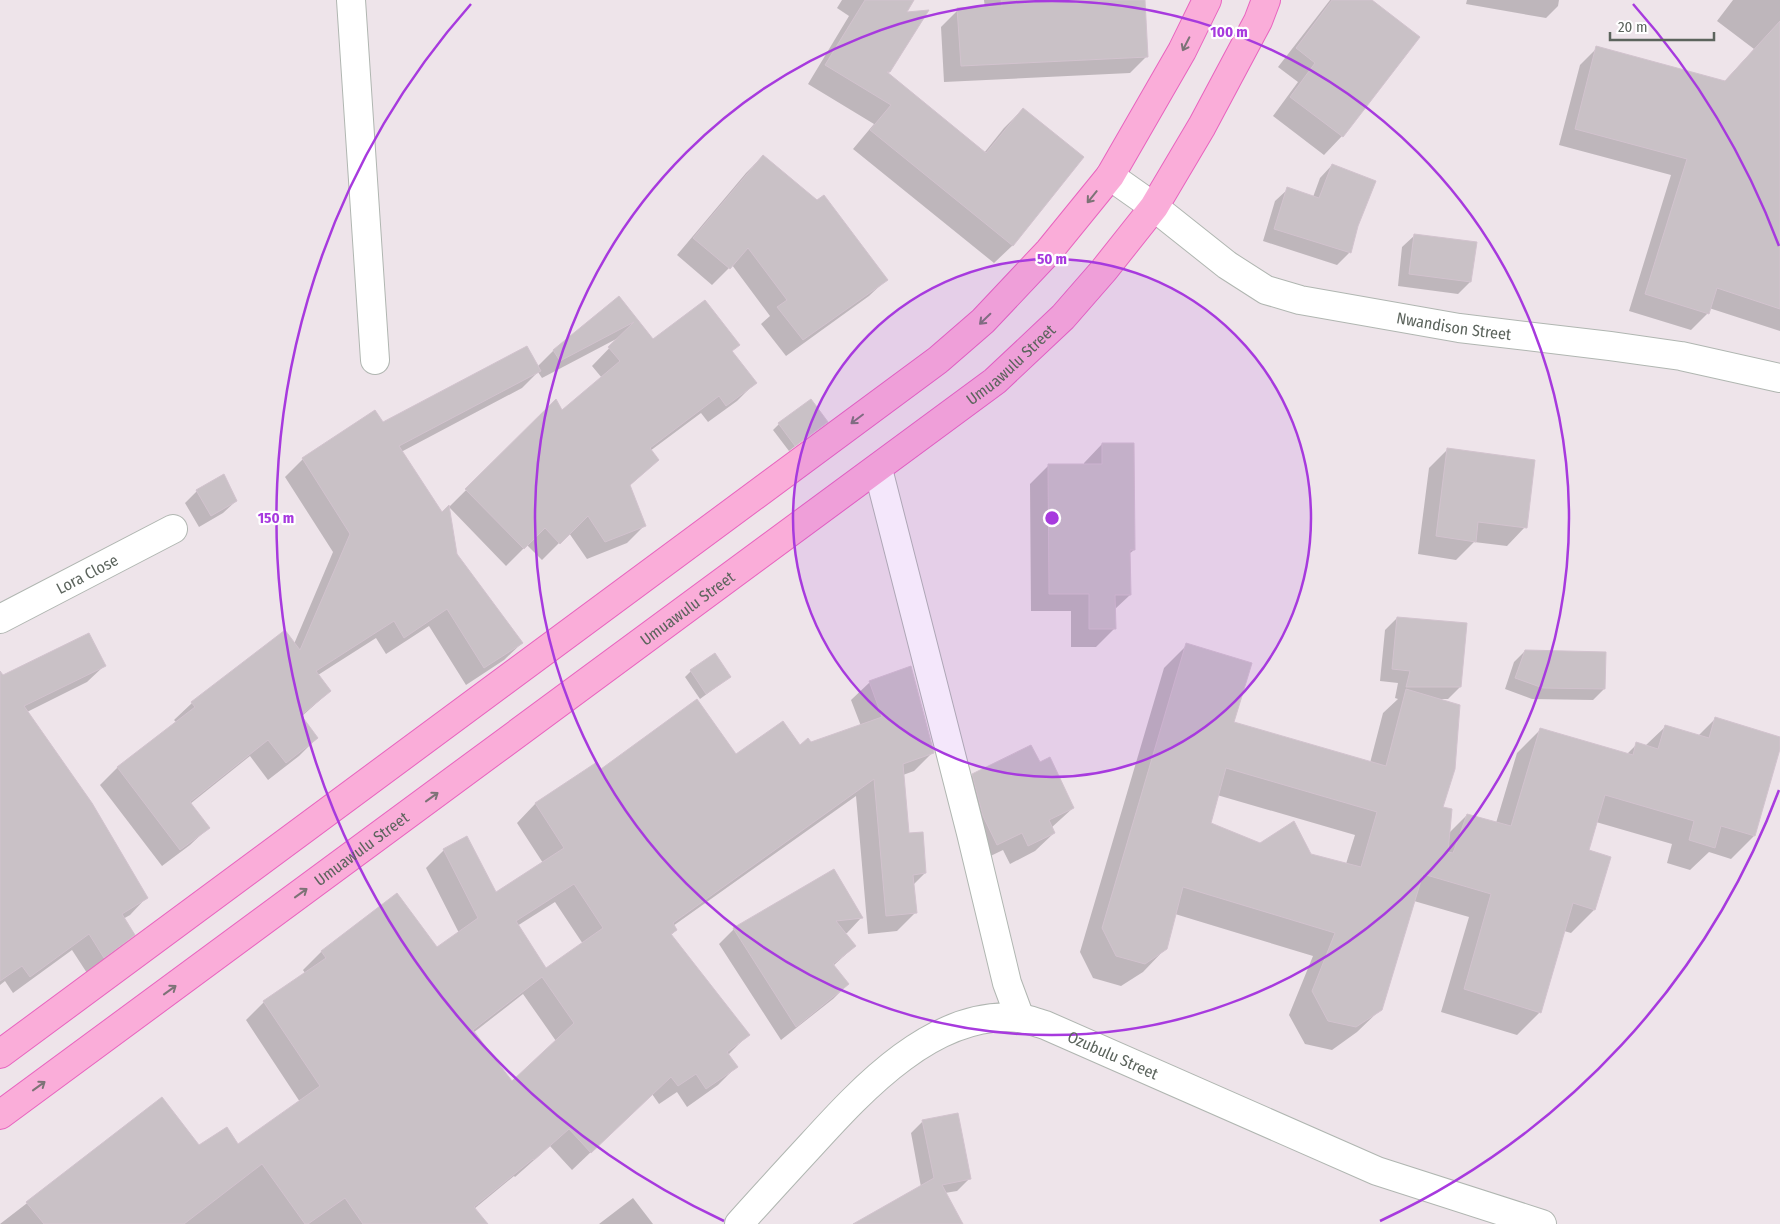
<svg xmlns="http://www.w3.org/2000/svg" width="1780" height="1224" viewBox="0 0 1780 1224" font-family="'Fira Sans Condensed',sans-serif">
<rect width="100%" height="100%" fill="#eee4ea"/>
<!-- shadow -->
<path fill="#0003" fill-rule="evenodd" d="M 842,0 L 912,0 L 904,13 L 890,71 L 887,74 L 984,153 L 1004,128 L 1023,109 L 1013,245 L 994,263 L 853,149 L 874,124 L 808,84 L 849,16 L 837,8 Z
M 984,0 L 1144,0 L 1147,56 L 1130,73 L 944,82 L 941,27 L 958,10 L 985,8 Z
M 1330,0 L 1370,0 L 1418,37 L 1342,136 L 1324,155 L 1273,116 L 1298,82 L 1278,67 Z
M 1467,0 L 1559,0 L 1558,6 L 1546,18 L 1466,4 Z
M 1733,0 L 1780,0 L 1780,331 L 1709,308 L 1708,313 L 1691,330 L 1629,311 L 1671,175 L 1559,145 L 1580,65 L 1597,48 L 1724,82 L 1754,49 L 1717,21 Z
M 763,156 L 886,280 L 869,296 L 786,356 L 761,324 L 770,316 L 732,265 L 712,285 L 677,255 L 746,173 Z
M 1332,165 L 1357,225 L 1349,253 L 1337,265 L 1263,241 L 1275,201 L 1288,189 L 1313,197 L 1320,178 Z
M 1415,235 L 1470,282 L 1458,294 L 1398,286 L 1402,247 Z
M 619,298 L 653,340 L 731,351 L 755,383 L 737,401 L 708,422 L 701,413 L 650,451 L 658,460 L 629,486 L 645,525 L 627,543 L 587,559 L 569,533 L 542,560 L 527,545 L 506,566 L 449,507 L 556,401 L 561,412 L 602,378 L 592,366 L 620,337 L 542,378 L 538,372 L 522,388 L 401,452 L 455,555 L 522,643 L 504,660 L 466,685 L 429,626 L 386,654 L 376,638 L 318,675 L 330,691 L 301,717 L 317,738 L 299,756 L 268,780 L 250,756 L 190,804 L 208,828 L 190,845 L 162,866 L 100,785 L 117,768 L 177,723 L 174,720 L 192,703 L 294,644 L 333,552 L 285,477 L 303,459 L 383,424 L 537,367 L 553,351 Z
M 826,422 L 789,451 L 773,430 L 779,424 Z
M 1102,444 L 1134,550 L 1129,554 L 1130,595 L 1114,610 L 1115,628 L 1096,647 L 1071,647 L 1071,611 L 1031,611 L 1030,484 L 1049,465 L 1084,466 L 1084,463 Z
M 1447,450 L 1525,527 L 1507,546 L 1474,542 L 1456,560 L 1418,554 L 1429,468 Z
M 197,491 L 236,501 L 223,513 L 199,527 L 185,503 Z
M 1397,618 L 1460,687 L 1448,699 L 1439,699 L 1442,808 L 1448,834 L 1467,815 L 1496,823 L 1517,753 L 1540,730 L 1626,755 L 1637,744 L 1645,746 L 1666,726 L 1698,736 L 1715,719 L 1780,738 L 1780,744 L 1754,836 L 1731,859 L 1709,852 L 1690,870 L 1667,863 L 1672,844 L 1596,822 L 1587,851 L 1609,858 L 1594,910 L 1571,933 L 1564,931 L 1540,1012 L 1517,1035 L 1441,1012 L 1469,917 L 1414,901 L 1381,1009 L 1357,1032 L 1332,1050 L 1305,1044 L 1289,1015 L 1313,956 L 1175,914 L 1166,948 L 1143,972 L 1121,986 L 1093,978 L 1080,952 L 1164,668 L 1187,645 L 1233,723 L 1370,763 L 1383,713 L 1398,699 L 1395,698 L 1398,683 L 1380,681 L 1385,630 ZM 1217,795 L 1355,835 L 1346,864 L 1261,844 L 1209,824 Z
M 1525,651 L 1604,689 L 1593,700 L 1532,699 L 1505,689 L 1514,662 Z
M 104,666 L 87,682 L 27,712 L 146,898 L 130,915 L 123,919 L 134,934 L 117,951 L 87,973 L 72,950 L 13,993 L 5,981 L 0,985 L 0,678 Z
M 691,671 L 723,682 L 700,699 L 685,677 Z
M 870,682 L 933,752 L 914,771 L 903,775 L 908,835 L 925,873 L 913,885 L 915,913 L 897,931 L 868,934 L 856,796 L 673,926 L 676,930 L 670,936 L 748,1035 L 728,1055 L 736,1067 L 718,1085 L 687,1107 L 677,1092 L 659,1104 L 652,1094 L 572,1170 L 550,1146 L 515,1177 L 514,1176 L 474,1209 L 487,1224 L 0,1224 L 162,1099 L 198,1147 L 238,1146 L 300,1102 L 246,1020 L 264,1002 L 305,973 L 303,970 L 321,952 L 397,895 L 437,949 L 459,933 L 426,868 L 444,850 L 495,894 L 543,863 L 517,823 L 535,804 L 597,764 L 601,771 L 736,755 L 811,744 L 861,726 L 851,700 ZM 555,902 L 583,944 L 546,970 L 517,926 ZM 523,994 L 556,1041 L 512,1083 L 473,1033 Z
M 1039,763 L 1073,808 L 1051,828 L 1054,833 L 1035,851 L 1010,864 L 1003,850 L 978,862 L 954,794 L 973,775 Z
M 861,918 L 847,933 L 844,933 L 855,946 L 833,966 L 848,984 L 833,999 L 781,1040 L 719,944 L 734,929 Z
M 923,1121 L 970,1178 L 957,1191 L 945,1193 L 962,1224 L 866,1224 L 921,1187 L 911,1133 Z
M 633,1198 L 653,1224 L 599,1224 Z"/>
<!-- building -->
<path fill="#c9c1c6" stroke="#d2c3ce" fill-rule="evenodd" d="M 865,0 L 914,0 L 907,12 L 929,10 L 890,72 L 887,72 L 986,153 L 1023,108 L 1084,157 L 1013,246 L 870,130 L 891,105 L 825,65 Z
M 1001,0 L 1145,0 L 1148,57 L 961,66 L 957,8 L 1002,6 Z
M 1332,0 L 1372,0 L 1420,37 L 1343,137 L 1290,97 L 1315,63 L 1296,48 Z
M 1780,21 L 1780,309 L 1717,288 L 1709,314 L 1645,294 L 1687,159 L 1575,129 L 1596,46 L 1725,81 Z
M 763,155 L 817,200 L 824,195 L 888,280 L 803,340 L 777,307 L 787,300 L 748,248 L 730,269 L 693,238 Z
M 1332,164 L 1376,181 L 1358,226 L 1351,253 L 1274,229 L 1287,187 L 1319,198 Z
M 1414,234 L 1477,242 L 1471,282 L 1409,274 Z
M 619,296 L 653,339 L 705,300 L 740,345 L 732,351 L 757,383 L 726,406 L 719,396 L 650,448 L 659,460 L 630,485 L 646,526 L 605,542 L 588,516 L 560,544 L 545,528 L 524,549 L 465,489 L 556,399 L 562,410 L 620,361 L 608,347 L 634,322 L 560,361 L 553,350 Z
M 527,346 L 541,371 L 399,446 L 442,512 L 449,505 L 457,554 L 523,643 L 484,668 L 447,609 L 404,638 L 394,621 L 316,671 L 331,691 L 301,715 L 318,738 L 286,763 L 268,740 L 190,802 L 210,828 L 180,850 L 117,767 L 195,707 L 191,702 L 285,630 L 300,650 L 350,534 L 302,458 L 375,410 L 383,422 Z
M 811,399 L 828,422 L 795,446 L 778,423 Z
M 1102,443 L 1134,443 L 1135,550 L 1130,550 L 1131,595 L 1115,595 L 1116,629 L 1089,629 L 1089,594 L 1049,594 L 1048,464 L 1102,464 Z
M 1447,448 L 1535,460 L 1527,528 L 1478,522 L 1476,542 L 1436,536 Z
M 224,474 L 237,501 L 211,516 L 196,490 Z
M 1397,617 L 1467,623 L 1461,687 L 1406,687 L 1410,671 L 1392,669 Z
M 89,633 L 106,666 L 24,706 L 92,803 L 148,898 L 122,914 L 135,935 L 104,958 L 89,934 L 30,977 L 22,966 L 0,981 L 0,671 L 3,675 Z
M 1186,643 L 1252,663 L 1234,722 L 1386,766 L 1406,689 L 1460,705 L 1455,769 L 1443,807 L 1452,809 L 1448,852 L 1453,853 L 1467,814 L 1511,826 L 1540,728 L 1633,755 L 1636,742 L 1658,749 L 1665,725 L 1709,738 L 1715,717 L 1780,737 L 1780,749 L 1755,836 L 1721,826 L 1715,848 L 1689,840 L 1694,821 L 1605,795 L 1589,850 L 1611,857 L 1595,910 L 1573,903 L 1541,1013 L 1464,989 L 1491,894 L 1423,874 L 1382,1010 L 1356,1027 L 1328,1021 L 1312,991 L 1335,933 L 1183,887 L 1167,949 L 1145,964 L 1116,956 L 1102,928 ZM 1226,768 L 1377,812 L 1361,867 L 1311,854 L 1294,821 L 1260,843 L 1211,823 Z
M 1525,650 L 1606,652 L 1605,689 L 1543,688 L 1515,678 Z
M 715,653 L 731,677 L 706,694 L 690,670 Z
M 911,666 L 934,753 L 903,764 L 909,833 L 923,832 L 926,873 L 913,875 L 917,913 L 886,916 L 874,779 L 673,923 L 677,930 L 671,934 L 750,1035 L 727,1052 L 738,1067 L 706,1089 L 696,1074 L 678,1086 L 671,1077 L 591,1153 L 569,1129 L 534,1160 L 533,1159 L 474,1207 L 488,1224 L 363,1224 L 345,1198 L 308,1224 L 305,1224 L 262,1164 L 184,1224 L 44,1224 L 26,1202 L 162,1097 L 199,1145 L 227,1127 L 238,1144 L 320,1086 L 263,1001 L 326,958 L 321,951 L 397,893 L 437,947 L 478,918 L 443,849 L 467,836 L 496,892 L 564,848 L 535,803 L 597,762 L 601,769 L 697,699 L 736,754 L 783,721 L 800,745 L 808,738 L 811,742 L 882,717 L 869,681 ZM 574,884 L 603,928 L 546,968 L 516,921 ZM 542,977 L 574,1023 L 512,1081 L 473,1030 Z
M 1031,745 L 1040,762 L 1050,757 L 1074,808 L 1049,820 L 1055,833 L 1028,846 L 1022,833 L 997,845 L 983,816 L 972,774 Z
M 834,869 L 863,918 L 836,921 L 856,946 L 833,964 L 849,984 L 796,1027 L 733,928 Z
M 958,1113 L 971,1179 L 942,1185 L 963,1224 L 853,1224 L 934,1178 L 922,1120 Z"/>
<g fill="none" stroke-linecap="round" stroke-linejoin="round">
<defs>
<g id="minor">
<path d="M 351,0 L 375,360"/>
<path id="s1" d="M 1110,176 L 1154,207 L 1227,265 L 1266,290 L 1300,300 L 1459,328 L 1610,346 L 1681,356 L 1780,378"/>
<path d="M 878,469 L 971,833 L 1007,983 L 1020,1018"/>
<path id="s2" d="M 0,619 L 173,529"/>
<path id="s3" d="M 739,1224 C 763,1197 787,1171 811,1145 C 862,1089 935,1009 1019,1018 C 1028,1019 1037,1023 1045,1025 L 1377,1171 L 1542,1224"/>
</g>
<g id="primary">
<path d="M 0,1054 L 938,360 L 983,321 L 1049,251 L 1110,176 L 1182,51 L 1207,0"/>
<path id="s4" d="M 0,1115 L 995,381 L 1063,317 L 1104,270 L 1154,207 L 1202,126 L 1258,21 L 1266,0"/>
</g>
</defs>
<!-- minor casing -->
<use href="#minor" stroke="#b0b6b1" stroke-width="30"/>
<!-- primary casing -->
<use href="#primary" stroke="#e863bf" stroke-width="30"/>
<!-- minor -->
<use href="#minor" stroke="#fff" stroke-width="28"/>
<!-- primary -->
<use href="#primary" stroke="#faadd9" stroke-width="28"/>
</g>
<!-- one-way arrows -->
<defs><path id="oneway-shaft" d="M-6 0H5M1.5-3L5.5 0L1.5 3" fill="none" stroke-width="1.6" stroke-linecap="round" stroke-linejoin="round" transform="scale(1.25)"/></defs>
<g stroke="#7c7376">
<use href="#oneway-shaft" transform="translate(1186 44) rotate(117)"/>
<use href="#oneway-shaft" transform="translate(1092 197) rotate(129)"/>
<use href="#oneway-shaft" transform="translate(985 319) rotate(136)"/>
<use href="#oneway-shaft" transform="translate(857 419) rotate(143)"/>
<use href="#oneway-shaft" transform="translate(432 797) rotate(-36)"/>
<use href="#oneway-shaft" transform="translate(301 893) rotate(-36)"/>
<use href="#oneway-shaft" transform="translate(170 990) rotate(-36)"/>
<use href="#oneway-shaft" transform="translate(39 1086) rotate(-36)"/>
</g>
<!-- distance rings -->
<circle cx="1052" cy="518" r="259" fill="#a73ade" fill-opacity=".12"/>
<g fill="none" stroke="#a73ade" stroke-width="2.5">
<circle cx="1052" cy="518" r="259"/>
<circle cx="1052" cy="518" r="517"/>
<path d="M1779 790A776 776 0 0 1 1380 1221M724 1221A776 776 0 0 1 471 4M1633 4A776 776 0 0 1 1779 246"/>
</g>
<g text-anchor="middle" stroke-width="4.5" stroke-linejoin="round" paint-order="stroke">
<!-- street labels -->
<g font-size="16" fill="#5c645d" stroke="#fff">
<text dy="6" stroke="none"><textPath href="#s1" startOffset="385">Nwandison Street</textPath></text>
<text dy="6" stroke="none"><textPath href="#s4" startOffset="1259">Umuawulu Street</textPath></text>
<text dy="6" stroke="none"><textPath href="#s2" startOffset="98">Lora Close</textPath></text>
<text dy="6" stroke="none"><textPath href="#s4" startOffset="854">Umuawulu Street</textPath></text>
<text dy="6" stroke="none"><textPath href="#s4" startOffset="449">Umuawulu Street</textPath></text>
<text dy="6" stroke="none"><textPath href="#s3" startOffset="461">Ozubulu Street</textPath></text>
</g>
</g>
<circle cx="1052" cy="518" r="8" fill="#a73ade" stroke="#fff" stroke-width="2.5"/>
<g font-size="15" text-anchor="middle" font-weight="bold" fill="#a73ade" stroke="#fff" stroke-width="4.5" stroke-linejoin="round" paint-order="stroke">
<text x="1229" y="37">100 m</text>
<text x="1052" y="264">50 m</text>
<text x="276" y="523">150 m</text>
</g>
<!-- scale -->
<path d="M1610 32v8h104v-8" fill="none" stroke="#5c645d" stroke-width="2.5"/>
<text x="1618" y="32" font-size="15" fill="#5c645d" stroke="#ffffff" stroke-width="4" paint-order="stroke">20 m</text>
</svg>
